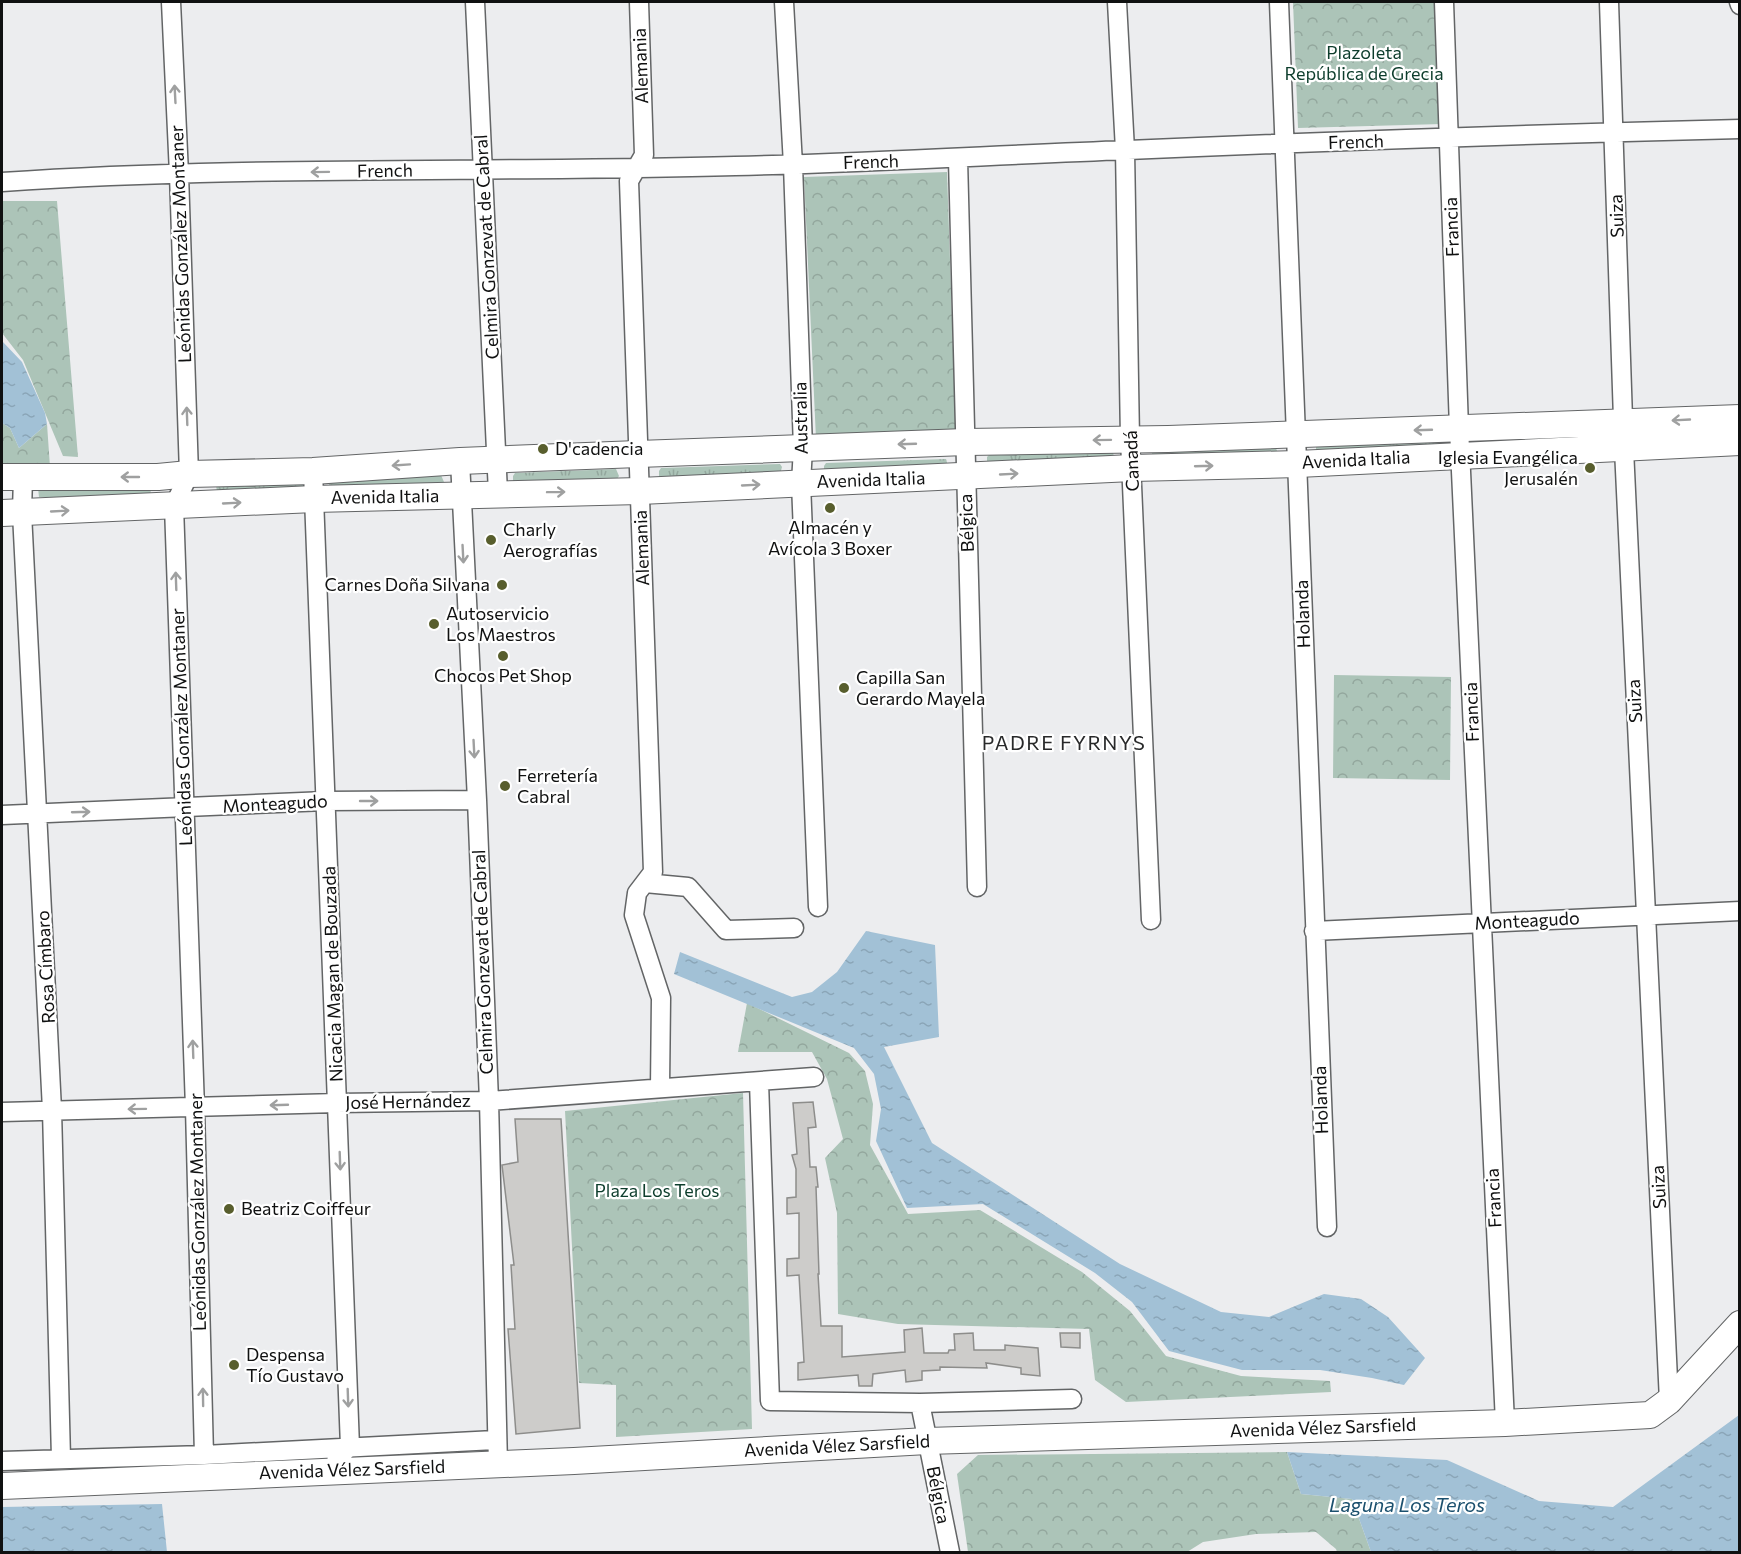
<svg xmlns="http://www.w3.org/2000/svg" width="1741" height="1554" viewBox="0 0 1741 1554" font-family="Commissioner,sans-serif">
<defs>
<pattern id="grass-tufts" width="24" height="20" patternUnits="userSpaceOnUse" patternTransform="scale(1.5)"><rect width="24" height="20" fill="#acc4b8"/><path d="M3 7l-1-3M5 7V3M7 7l1-3M15 17l-1-3M17 17v-4M19 17l1-3" fill="none" stroke="#93a79d"/></pattern>
<pattern id="forest-crowns" width="20" height="18" patternUnits="userSpaceOnUse" patternTransform="scale(1.5)"><rect width="20" height="18" fill="#acc4b8"/><path d="M2 6a3 3 0 1 1 6 0M12 15a3 3 0 1 1 6 0" fill="none" stroke="#93a79d"/></pattern>
<pattern id="water-ripples" width="26" height="14" patternUnits="userSpaceOnUse" patternTransform="scale(1.5)"><rect width="26" height="14" fill="#a2c1d6"/><path d="M2 4q2-2 4 0t4 0M15 11q2-2 4 0t4 0" fill="none" stroke="#8aa5b7"/></pattern>
</defs>
<rect width="100%" height="100%" fill="#ecedef"/>
<!-- grass -->
<path fill="url(#grass-tufts)" d="M 1440,442 L 1441,446 L 1316,452 L 1316,446 Z
M 1275,446 L 1278,453 L 1152,459 L 1152,453 L 1154,450 Z
M 1112,451 L 1115,458 L 987,464 L 987,457 L 989,455 Z
M 946,459 L 948,466 L 824,472 L 824,466 L 826,463 Z
M 780,464 L 782,467 L 780,474 L 662,479 L 659,477 L 659,471 L 661,468 Z
M 616,469 L 619,476 L 617,479 L 513,482 L 513,476 L 515,473 Z
M 441,475 L 444,482 L 442,485 L 329,488 L 329,481 L 331,479 Z
M 219,484 L 304,484 L 304,488 L 217,491 L 216,486 Z
M 38,488 L 151,488 L 150,498 L 39,497 Z"/>
<!-- forest -->
<path fill="url(#forest-crowns)" d="M 1293,2 L 1437,2 L 1442,124 L 1298,128 Z
M 947,172 L 956,435 L 816,439 L 804,177 Z
M 2,201 L 57,201 L 78,457 L 63,456 L 23,360 L 2,333 Z
M 2,423 L 10,428 L 19,448 L 47,424 L 50,467 L 2,469 Z
M 1334,675 L 1451,677 L 1450,780 L 1333,778 Z
M 747,1003 L 849,1053 L 865,1071 L 873,1104 L 870,1145 L 908,1214 L 980,1210 L 1082,1272 L 1130,1311 L 1166,1356 L 1241,1376 L 1330,1381 L 1331,1392 L 1126,1402 L 1095,1380 L 1089,1329 L 898,1324 L 838,1314 L 837,1213 L 825,1158 L 843,1139 L 827,1079 L 812,1052 L 738,1052 Z
M 743,1093 L 752,1429 L 616,1437 L 616,1385 L 579,1383 L 565,1111 Z
M 1287,1452 L 1301,1494 L 1352,1499 L 1371,1552 L 1337,1552 L 1336,1549 L 1316,1532 L 1256,1534 L 1203,1542 L 1187,1552 L 968,1552 L 957,1474 L 978,1455 Z"/>
<!-- water -->
<path fill="url(#water-ripples)" d="M 2,341 L 22,362 L 45,413 L 47,424 L 19,448 L 10,428 L 2,423 Z
M 866,931 L 935,945 L 939,1037 L 884,1047 L 932,1143 L 1120,1264 L 1221,1312 L 1269,1317 L 1324,1294 L 1361,1299 L 1388,1317 L 1425,1358 L 1404,1385 L 1372,1378 L 1320,1370 L 1242,1370 L 1169,1351 L 1132,1302 L 1095,1273 L 983,1204 L 907,1208 L 876,1141 L 881,1109 L 874,1074 L 854,1048 L 674,974 L 680,952 L 792,997 L 812,992 L 837,972 Z
M 1739,1415 L 1739,1552 L 1371,1552 L 1352,1499 L 1301,1494 L 1287,1452 L 1447,1460 L 1539,1501 L 1613,1507 Z
M 162,1504 L 167,1552 L 2,1552 L 2,1507 Z"/>
<!-- building -->
<path fill="#cdccca" stroke="#8d8d8b" stroke-width="1.5" d="M 813,1102 L 816,1127 L 808,1128 L 810,1167 L 816,1167 L 818,1187 L 816,1187 L 819,1274 L 818,1274 L 821,1326 L 842,1326 L 842,1357 L 905,1352 L 904,1330 L 922,1328 L 924,1353 L 948,1353 L 949,1350 L 955,1350 L 954,1334 L 973,1333 L 974,1350 L 1005,1350 L 1005,1345 L 1038,1348 L 1040,1376 L 1021,1374 L 1021,1368 L 986,1363 L 987,1368 L 940,1367 L 940,1370 L 922,1371 L 922,1380 L 906,1382 L 905,1370 L 873,1374 L 872,1386 L 859,1386 L 858,1375 L 798,1380 L 798,1363 L 804,1362 L 799,1275 L 787,1276 L 787,1259 L 799,1258 L 799,1213 L 787,1214 L 787,1198 L 796,1197 L 796,1169 L 792,1155 L 797,1154 L 793,1103 Z
M 515,1119 L 561,1119 L 580,1428 L 516,1434 L 508,1329 L 515,1329 L 511,1265 L 514,1265 L 502,1165 L 518,1162 Z
M 1060,1333 L 1080,1333 L 1080,1348 L 1061,1347 Z"/>
<g fill="none" stroke-linecap="round" stroke-linejoin="round">
<defs>
<path id="street" d="M 171,2 L 179,174 L 189,474 L 174,506 L 195,1108 L 204,1455
M 475,2 L 498,493
M 639,2 L 644,155 L 629,181 L 653,872 L 637,893 L 634,915 L 661,998 L 660,1088
M 784,2 L 793,165 L 803,448 L 801,483 L 818,907
M 1117,2 L 1125,150 L 1130,439 L 1151,920
M 1279,2 L 1327,1227
M 1444,2 L 1459,428 L 1505,1423
M 1609,2 L 1624,449 L 1669,1401
M 1739,2 L 1740,5
M 958,159 L 977,887
M 2,182 C 246,165 491,173 735,166 C 866,163 997,155 1128,150 C 1332,141 1536,134 1740,129
M 460,461 L 477,800 L 489,1101 L 498,1464
M 313,471 L 350,1447 L 337,1458 L 334,1470
M 23,476 L 22,513 L 52,1110 L 61,1458
M 2,815 L 326,801 L 477,800
M 645,883 L 688,887 L 726,930 L 794,928
M 1314,931 L 1740,911
M 759,1082 L 770,1401 L 920,1403 L 1072,1399
M 2,1112 L 337,1103 L 489,1101 L 814,1077
M 920,1403 L 950,1552
M 2,1461 L 204,1455 L 495,1440"/>
<path id="secondary" d="M 2,477 L 158,477 L 189,474 L 313,471 L 460,461 L 638,454 L 966,442 L 1168,439 L 1740,418
M 2,513 L 314,499 L 640,491 L 1132,468 L 1298,464 L 1740,442
M 2,1486 L 574,1461 L 927,1441 L 1505,1423 L 1650,1415 L 1669,1401 L 1740,1324"/>
</defs>
<!-- street casing -->
<use href="#street" stroke="#636566" stroke-width="21"/>
<!-- secondary casing -->
<use href="#secondary" stroke="#636566" stroke-width="28"/>
<!-- street -->
<use href="#street" stroke="#fff" stroke-width="18"/>
<!-- secondary -->
<use href="#secondary" stroke="#fff" stroke-width="26"/>
</g>
<!-- one-way arrows -->
<defs><path id="oneway-shaft" d="M-6 0H5M1.5-3L5.5 0L1.5 3" fill="none" stroke-width="1.6" stroke-linecap="round" stroke-linejoin="round" transform="scale(1.5)"/></defs>
<g stroke="#9fa0a0">
<use href="#oneway-shaft" transform="translate(175 94) rotate(-93)"/>
<use href="#oneway-shaft" transform="translate(320 172) rotate(179)"/>
<use href="#oneway-shaft" transform="translate(187 416) rotate(-92)"/>
<use href="#oneway-shaft" transform="translate(1681 420) rotate(177)"/>
<use href="#oneway-shaft" transform="translate(1423 430) rotate(178)"/>
<use href="#oneway-shaft" transform="translate(1102 440) rotate(179)"/>
<use href="#oneway-shaft" transform="translate(907 444) rotate(178)"/>
<use href="#oneway-shaft" transform="translate(401 465) rotate(176)"/>
<use href="#oneway-shaft" transform="translate(1204 466) rotate(-2)"/>
<use href="#oneway-shaft" transform="translate(1009 474) rotate(-3)"/>
<use href="#oneway-shaft" transform="translate(130 477) rotate(-180)"/>
<use href="#oneway-shaft" transform="translate(751 485) rotate(-3)"/>
<use href="#oneway-shaft" transform="translate(556 492) rotate(-1)"/>
<use href="#oneway-shaft" transform="translate(232 503) rotate(-3)"/>
<use href="#oneway-shaft" transform="translate(60 511) rotate(-3)"/>
<use href="#oneway-shaft" transform="translate(463 554) rotate(87)"/>
<use href="#oneway-shaft" transform="translate(176 581) rotate(-92)"/>
<use href="#oneway-shaft" transform="translate(474 749) rotate(87)"/>
<use href="#oneway-shaft" transform="translate(369 801)"/>
<use href="#oneway-shaft" transform="translate(81 812) rotate(-2)"/>
<use href="#oneway-shaft" transform="translate(193 1049) rotate(-92)"/>
<use href="#oneway-shaft" transform="translate(279 1105) rotate(178)"/>
<use href="#oneway-shaft" transform="translate(137 1109) rotate(179)"/>
<use href="#oneway-shaft" transform="translate(340 1161) rotate(88)"/>
<use href="#oneway-shaft" transform="translate(203 1397) rotate(-91)"/>
<use href="#oneway-shaft" transform="translate(348 1398) rotate(88)"/>
</g>
<!-- markers -->
<g fill="#585e2d" stroke="#fff" stroke-width="2">
<circle cx="543" cy="449" r="6"/>
<circle cx="1590" cy="468" r="6"/>
<circle cx="830" cy="508" r="6"/>
<circle cx="491" cy="540" r="6"/>
<circle cx="502" cy="585" r="6"/>
<circle cx="434" cy="624" r="6"/>
<circle cx="503" cy="656" r="6"/>
<circle cx="844" cy="688" r="6"/>
<circle cx="505" cy="786" r="6"/>
<circle cx="229" cy="1209" r="6"/>
<circle cx="234" cy="1365" r="6"/>
</g>
<g text-anchor="middle" stroke-width="4.5" stroke-linejoin="round" paint-order="stroke">
<!-- park labels -->
<g font-size="18" fill="#0d3d2c" stroke="#fff">
<text x="1364" y="59">Plazoleta<tspan x="1364" dy="21">República de Grecia</tspan></text>
<text x="657" y="1197">Plaza Los Teros</text>
</g>
<!-- street labels -->
<g font-size="18" fill="#101111" stroke="#fff">
<text transform="translate(641 66) rotate(-92)" y="6">Alemania</text>
<text transform="translate(1356 142) rotate(-2)" y="6">French</text>
<text transform="translate(871 162) rotate(-2)" y="6">French</text>
<text transform="translate(385 171) rotate(-1)" y="6">French</text>
<text transform="translate(1617 216) rotate(-92)" y="6">Suiza</text>
<text transform="translate(1452 227) rotate(-92)" y="6">Francia</text>
<text transform="translate(181 244) rotate(-92)" y="6">Leónidas González Montaner</text>
<text transform="translate(487 247) rotate(-93)" y="6">Celmira Gonzevat de Cabral</text>
<text transform="translate(801 418) rotate(-91)" y="6">Australia</text>
<text transform="translate(1356 460) rotate(-3)" y="6">Avenida Italia</text>
<text transform="translate(1132 461) rotate(-92)" y="6">Canadá</text>
<text transform="translate(871 480) rotate(-2)" y="6">Avenida Italia</text>
<text transform="translate(385 497) rotate(-1)" y="6">Avenida Italia</text>
<text transform="translate(967 523) rotate(-92)" y="6">Bélgica</text>
<text transform="translate(642 548) rotate(-92)" y="6">Alemania</text>
<text transform="translate(1303 614) rotate(-92)" y="6">Holanda</text>
<text transform="translate(1635 701) rotate(-93)" y="6">Suiza</text>
<text transform="translate(1472 712) rotate(-92)" y="6">Francia</text>
<text transform="translate(182 727) rotate(-92)" y="6">Leónidas González Montaner</text>
<text transform="translate(275 804) rotate(-3)" y="6">Monteagudo</text>
<text transform="translate(1527 921) rotate(-3)" y="6">Monteagudo</text>
<text transform="translate(483 962) rotate(-92)" y="6">Celmira Gonzevat de Cabral</text>
<text transform="translate(46 967) rotate(-93)" y="6">Rosa Címbaro</text>
<text transform="translate(333 974) rotate(-92)" y="6">Nicacia Magan de Bouzada</text>
<text transform="translate(1321 1100) rotate(-92)" y="6">Holanda</text>
<text transform="translate(408 1102) rotate(-1)" y="6">José Hernández</text>
<text transform="translate(1659 1187) rotate(-93)" y="6">Suiza</text>
<text transform="translate(1494 1198) rotate(-93)" y="6">Francia</text>
<text transform="translate(198 1212) rotate(-91)" y="6">Leónidas González Montaner</text>
<text transform="translate(1323 1428) rotate(-2)" y="6">Avenida Vélez Sarsfield</text>
<text transform="translate(837 1446) rotate(-3)" y="6">Avenida Vélez Sarsfield</text>
<text transform="translate(352 1470) rotate(-2)" y="6">Avenida Vélez Sarsfield</text>
<text transform="translate(938 1495) rotate(79)" y="6">Bélgica</text>
</g>
<!-- poi labels -->
<g font-size="18" fill="#101111" stroke="#fff" text-anchor="start">
<text x="555" y="455">D'cadencia</text>
<text x="1578" y="464" text-anchor="end">Iglesia Evangélica<tspan x="1578" dy="21">Jerusalén</tspan></text>
<text x="830" y="534" text-anchor="middle">Almacén y<tspan x="830" dy="21">Avícola 3 Boxer</tspan></text>
<text x="503" y="536">Charly<tspan x="503" dy="21">Aerografías</tspan></text>
<text x="490" y="591" text-anchor="end">Carnes Doña Silvana</text>
<text x="446" y="620">Autoservicio<tspan x="446" dy="21">Los Maestros</tspan></text>
<text x="503" y="682" text-anchor="middle">Chocos Pet Shop</text>
<text x="856" y="684">Capilla San<tspan x="856" dy="21">Gerardo Mayela</tspan></text>
<text x="517" y="782">Ferretería<tspan x="517" dy="21">Cabral</tspan></text>
<text x="241" y="1215">Beatriz Coiffeur</text>
<text x="246" y="1361">Despensa<tspan x="246" dy="21">Tío Gustavo</tspan></text>
</g>
<!-- neighbourhood labels -->
<g font-size="20" letter-spacing="1.5" fill="#28292a" stroke="#fff">
<text x="1064" y="750">PADRE FYRNYS</text>
</g>
<!-- water labels -->
<g font-size="20" font-style="italic" fill="#1b506e" stroke="#fff">
<text x="1407" y="1512">Laguna Los Teros</text>
</g>
</g>
<!-- border -->
<rect width="1741" height="1554" fill="none" stroke="#101111" stroke-width="6"/>
</svg>
